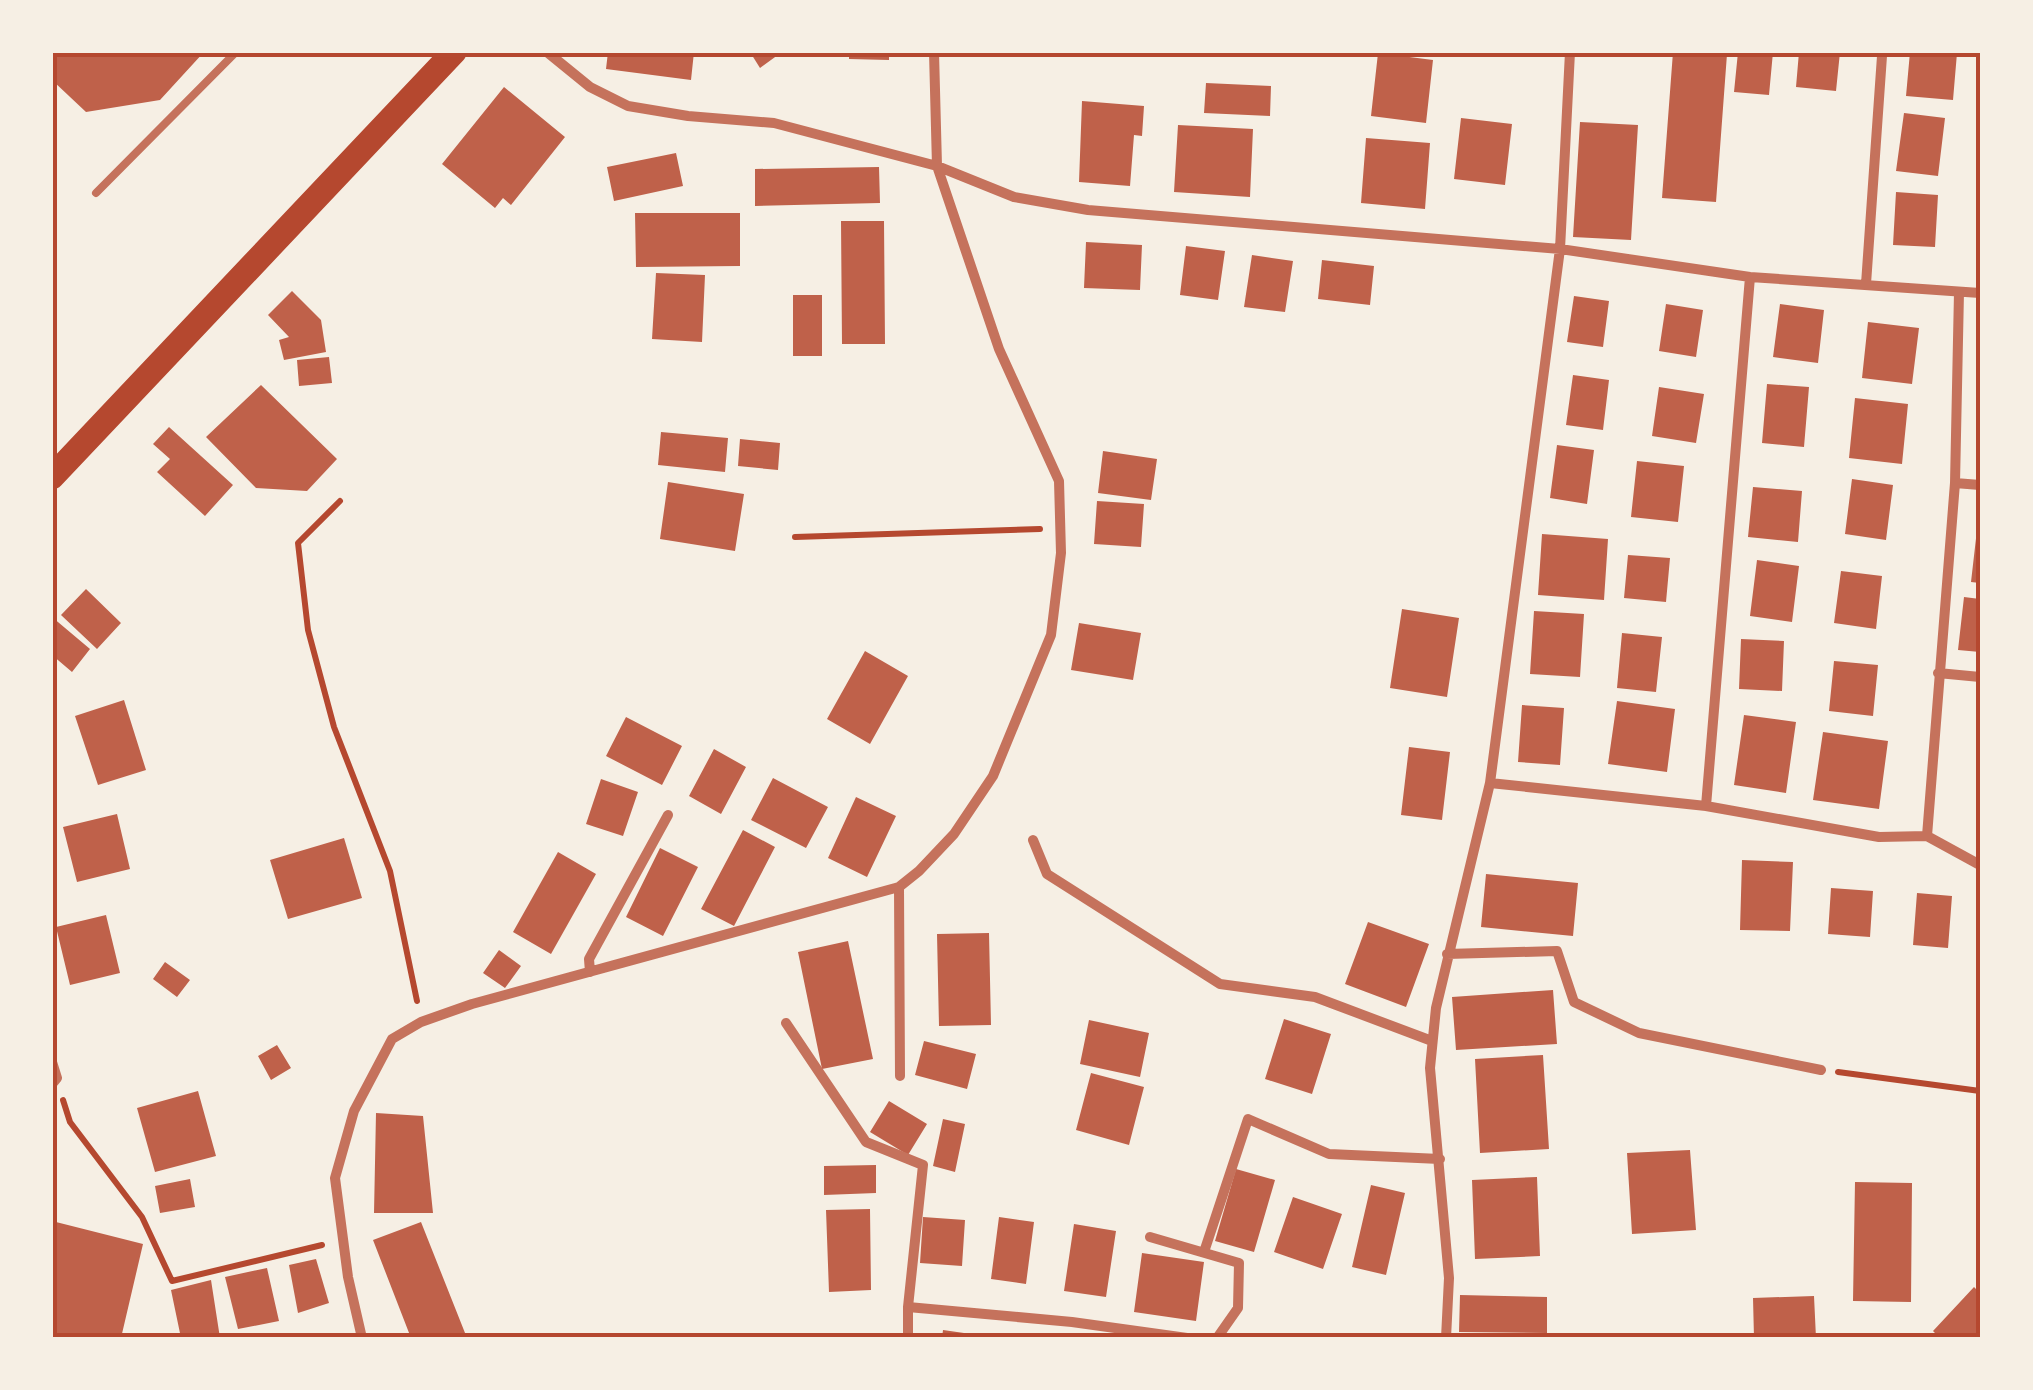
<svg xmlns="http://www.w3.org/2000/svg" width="2033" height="1390" viewBox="0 0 2033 1390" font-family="'Archivo Narrow',sans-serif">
<rect width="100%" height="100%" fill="#f6efe4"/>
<!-- building -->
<path fill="#bf614a" d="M 52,52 L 204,52 L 160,100 L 86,112 L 52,80 Z
M 608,52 L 694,52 L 691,80 L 606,69 Z
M 750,52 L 782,52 L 760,68 Z
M 849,52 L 889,52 L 889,60 L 849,59 Z
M 1673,52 L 1727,54 L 1716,202 L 1662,198 Z
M 1738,52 L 1773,52 L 1769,95 L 1734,92 Z
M 1799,52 L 1840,52 L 1836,91 L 1796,87 Z
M 1910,52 L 1957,53 L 1953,100 L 1906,96 Z
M 1378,53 L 1433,60 L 1426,123 L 1371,116 Z
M 1206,83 L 1271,86 L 1270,116 L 1204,113 Z
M 504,87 L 565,137 L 511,205 L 503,198 L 495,208 L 442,164 Z
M 1082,101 L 1144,106 L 1142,136 L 1134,135 L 1130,186 L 1079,182 Z
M 1904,113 L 1945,118 L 1938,176 L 1896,171 Z
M 1461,118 L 1512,124 L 1505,185 L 1454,179 Z
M 1580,122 L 1638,125 L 1631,240 L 1573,237 Z
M 1178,125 L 1253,129 L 1250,197 L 1174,192 Z
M 1366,138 L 1430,143 L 1425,209 L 1361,203 Z
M 676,153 L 683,186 L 614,201 L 607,167 Z
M 879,167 L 880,203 L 755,206 L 755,169 Z
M 1896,192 L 1938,195 L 1935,247 L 1893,245 Z
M 635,213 L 740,213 L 740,266 L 636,267 Z
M 841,221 L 884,221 L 885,344 L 842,344 Z
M 1086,242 L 1142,245 L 1140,290 L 1084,288 Z
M 1186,246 L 1225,251 L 1218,300 L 1180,295 Z
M 1252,255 L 1293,261 L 1285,312 L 1244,307 Z
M 1322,260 L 1374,266 L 1370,305 L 1318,299 Z
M 656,273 L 705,275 L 702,342 L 652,339 Z
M 292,291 L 321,320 L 326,352 L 284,360 L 279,340 L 289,337 L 268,315 Z
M 793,295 L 822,295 L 822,356 L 793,356 Z
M 1574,296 L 1609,301 L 1603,347 L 1567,342 Z
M 1666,304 L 1703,310 L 1696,357 L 1659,351 Z
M 1780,304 L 1824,310 L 1818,363 L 1773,357 Z
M 1868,322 L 1919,328 L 1912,384 L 1862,378 Z
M 329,357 L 332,383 L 299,386 L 297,360 Z
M 1573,375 L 1609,380 L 1603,430 L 1566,425 Z
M 1767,384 L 1809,387 L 1804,447 L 1762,443 Z
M 261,385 L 337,459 L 307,491 L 256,488 L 206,437 Z
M 1659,387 L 1704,394 L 1696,443 L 1652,436 Z
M 1855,398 L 1908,404 L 1902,464 L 1849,458 Z
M 169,427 L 233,485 L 205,516 L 157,472 L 170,459 L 153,444 Z
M 661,432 L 728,438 L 725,472 L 658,465 Z
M 740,439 L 780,443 L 778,470 L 738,466 Z
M 1557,445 L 1594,450 L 1587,504 L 1550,498 Z
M 1103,451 L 1157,459 L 1151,500 L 1098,493 Z
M 1637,461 L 1684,466 L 1678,522 L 1631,517 Z
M 1852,479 L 1893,485 L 1886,540 L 1845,534 Z
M 668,482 L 744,494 L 735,551 L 660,539 Z
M 1753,487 L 1802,491 L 1798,542 L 1748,537 Z
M 1097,501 L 1144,504 L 1141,547 L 1094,544 Z
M 1978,521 L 1980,521 L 1980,583 L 1971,582 Z
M 1542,534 L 1608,539 L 1604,600 L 1538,595 Z
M 1628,555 L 1670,558 L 1666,602 L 1624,598 Z
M 1757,560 L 1799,566 L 1792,622 L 1750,616 Z
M 1841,571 L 1882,576 L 1876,629 L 1834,623 Z
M 86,589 L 121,623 L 97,649 L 61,615 Z
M 1964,597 L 1980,599 L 1980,652 L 1958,650 Z
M 1402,609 L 1459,618 L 1447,697 L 1390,688 Z
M 1534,611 L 1584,614 L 1580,677 L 1530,674 Z
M 52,617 L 90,649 L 72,672 L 52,655 Z
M 1079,623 L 1141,633 L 1133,680 L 1071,670 Z
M 1622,633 L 1662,637 L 1656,692 L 1617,688 Z
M 1741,639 L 1784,641 L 1782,691 L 1739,689 Z
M 865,651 L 908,676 L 870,744 L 827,719 Z
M 1834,661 L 1878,665 L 1873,716 L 1829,711 Z
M 124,700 L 146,770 L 98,785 L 75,716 Z
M 1617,701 L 1675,709 L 1667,772 L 1608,764 Z
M 1522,705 L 1564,708 L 1560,765 L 1518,762 Z
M 1744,715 L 1796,722 L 1786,793 L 1734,785 Z
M 626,717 L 682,746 L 662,785 L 606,756 Z
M 1823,732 L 1888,741 L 1879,809 L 1813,800 Z
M 1409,747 L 1450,752 L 1442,820 L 1401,815 Z
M 714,749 L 746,767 L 721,814 L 689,796 Z
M 773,778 L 828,807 L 806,848 L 751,820 Z
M 601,779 L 638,792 L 623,836 L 586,824 Z
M 856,797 L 896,816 L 867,877 L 828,858 Z
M 117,814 L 130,869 L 77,882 L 63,827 Z
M 743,830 L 775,847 L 734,926 L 701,909 Z
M 344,838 L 362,898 L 288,919 L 270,860 Z
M 660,848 L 698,867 L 663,936 L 626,917 Z
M 558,852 L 596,874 L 551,954 L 513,932 Z
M 1742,860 L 1793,862 L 1790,931 L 1740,930 Z
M 1486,874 L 1578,883 L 1573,936 L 1481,927 Z
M 1831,888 L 1873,891 L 1870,937 L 1828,934 Z
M 1917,893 L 1952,896 L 1948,948 L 1913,945 Z
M 106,915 L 120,973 L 70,985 L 56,927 Z
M 1368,922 L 1429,944 L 1406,1007 L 1345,984 Z
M 989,933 L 991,1025 L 939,1026 L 937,934 Z
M 848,941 L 873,1059 L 822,1069 L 798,952 Z
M 499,950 L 521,966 L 505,988 L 483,973 Z
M 165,962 L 190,980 L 177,997 L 153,979 Z
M 1553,990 L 1557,1044 L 1456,1050 L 1452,997 Z
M 1284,1019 L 1331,1034 L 1312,1094 L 1265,1079 Z
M 1089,1020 L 1149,1033 L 1140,1077 L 1080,1064 Z
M 924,1041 L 976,1054 L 967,1089 L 915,1075 Z
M 277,1045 L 291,1068 L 271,1080 L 258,1056 Z
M 1543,1055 L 1549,1149 L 1480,1153 L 1475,1059 Z
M 1091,1073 L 1144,1087 L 1129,1145 L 1076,1130 Z
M 198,1091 L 216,1156 L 155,1172 L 137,1108 Z
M 889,1101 L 927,1124 L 908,1155 L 870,1132 Z
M 376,1113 L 423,1116 L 433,1213 L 374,1213 Z
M 943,1119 L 965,1124 L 955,1172 L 933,1166 Z
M 1690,1150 L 1696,1230 L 1632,1234 L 1627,1153 Z
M 876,1165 L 876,1193 L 824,1195 L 824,1166 Z
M 1236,1169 L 1275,1180 L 1254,1252 L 1215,1241 Z
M 1537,1177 L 1540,1256 L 1475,1259 L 1472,1180 Z
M 190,1179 L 195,1207 L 160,1213 L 155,1186 Z
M 1855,1182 L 1912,1183 L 1911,1302 L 1853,1301 Z
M 1371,1185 L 1405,1193 L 1386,1275 L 1352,1267 Z
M 1293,1197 L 1342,1214 L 1323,1269 L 1274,1252 Z
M 870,1209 L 871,1290 L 829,1292 L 826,1210 Z
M 923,1217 L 965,1220 L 962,1266 L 920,1263 Z
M 999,1217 L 1034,1222 L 1026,1284 L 991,1279 Z
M 52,1221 L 143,1244 L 121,1338 L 52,1338 Z
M 421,1222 L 467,1338 L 411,1338 L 373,1240 Z
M 1074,1224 L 1116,1231 L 1106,1297 L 1064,1291 Z
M 1142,1253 L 1204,1262 L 1196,1321 L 1134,1312 Z
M 316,1259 L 329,1303 L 298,1313 L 289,1265 Z
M 267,1268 L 279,1321 L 238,1329 L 225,1277 Z
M 211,1280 L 220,1338 L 181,1338 L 171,1290 Z
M 1974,1287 L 1980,1293 L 1980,1338 L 1940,1338 L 1933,1331 Z
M 1460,1295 L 1547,1297 L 1547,1333 L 1459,1332 Z
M 1814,1296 L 1816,1338 L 1754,1338 L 1753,1298 Z
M 943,1330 L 978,1335 L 978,1338 L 942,1338 Z"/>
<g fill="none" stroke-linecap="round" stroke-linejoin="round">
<!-- path -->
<path stroke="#b5482f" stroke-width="6" d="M 340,501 L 298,543 L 308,630 L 334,727 L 390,871 L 417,1001
M 795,537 L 1040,529
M 1838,1072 L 1980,1091
M 63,1100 L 70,1122 L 142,1217 L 172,1281 L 322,1245"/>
<!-- service -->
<path stroke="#c5725c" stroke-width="8" d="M 96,193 L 236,52"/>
<!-- minor -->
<path stroke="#c5725c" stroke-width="10" d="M 547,52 L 590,87 L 628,106 L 688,116 L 774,123 L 937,166 L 1014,197 L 1088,210 L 1560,249 L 1750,277 L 1980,293
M 1866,284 L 1882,56
M 1955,483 L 1980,485
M 1938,673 L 1980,677
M 1490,783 L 1706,806 L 1879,837 L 1927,836 L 1980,865
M 1706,806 L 1750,277
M 1927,836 L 1955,483 L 1959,292
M 1033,840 L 1047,874 L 1220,984 L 1315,997 L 1432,1041
M 899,887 L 900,1076
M 1447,954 L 1557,951 L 1574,1002 L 1639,1033 L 1821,1070
M 590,972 L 589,959 L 668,815
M 786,1023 L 866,1142 L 923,1165 L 908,1307 L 908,1338
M 52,1062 L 57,1078 L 52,1084
M 1150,1237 L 1239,1263 L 1238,1308 L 1217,1338
M 1204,1252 L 1248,1119 L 1329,1154 L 1440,1159
M 908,1307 L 1072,1322 L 1187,1338
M 362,1338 L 348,1277 L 335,1178 L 354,1111 L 392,1039 L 421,1022 L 472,1004 L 899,887 L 919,871 L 954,834 L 993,776 L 1051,635 L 1061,553 L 1059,481 L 999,349 L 937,166 L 934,52
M 1446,1338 L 1449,1278 L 1430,1068 L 1436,1008 L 1490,783 L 1560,249 L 1570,52"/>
<!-- primary -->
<path stroke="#b5482f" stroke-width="25" d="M 52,477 L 454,52"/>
</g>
<!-- border -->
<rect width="2033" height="1390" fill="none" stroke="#f6efe4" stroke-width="110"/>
<rect x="55" y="55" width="1923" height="1280" fill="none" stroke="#b5482f" stroke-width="4"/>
</svg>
